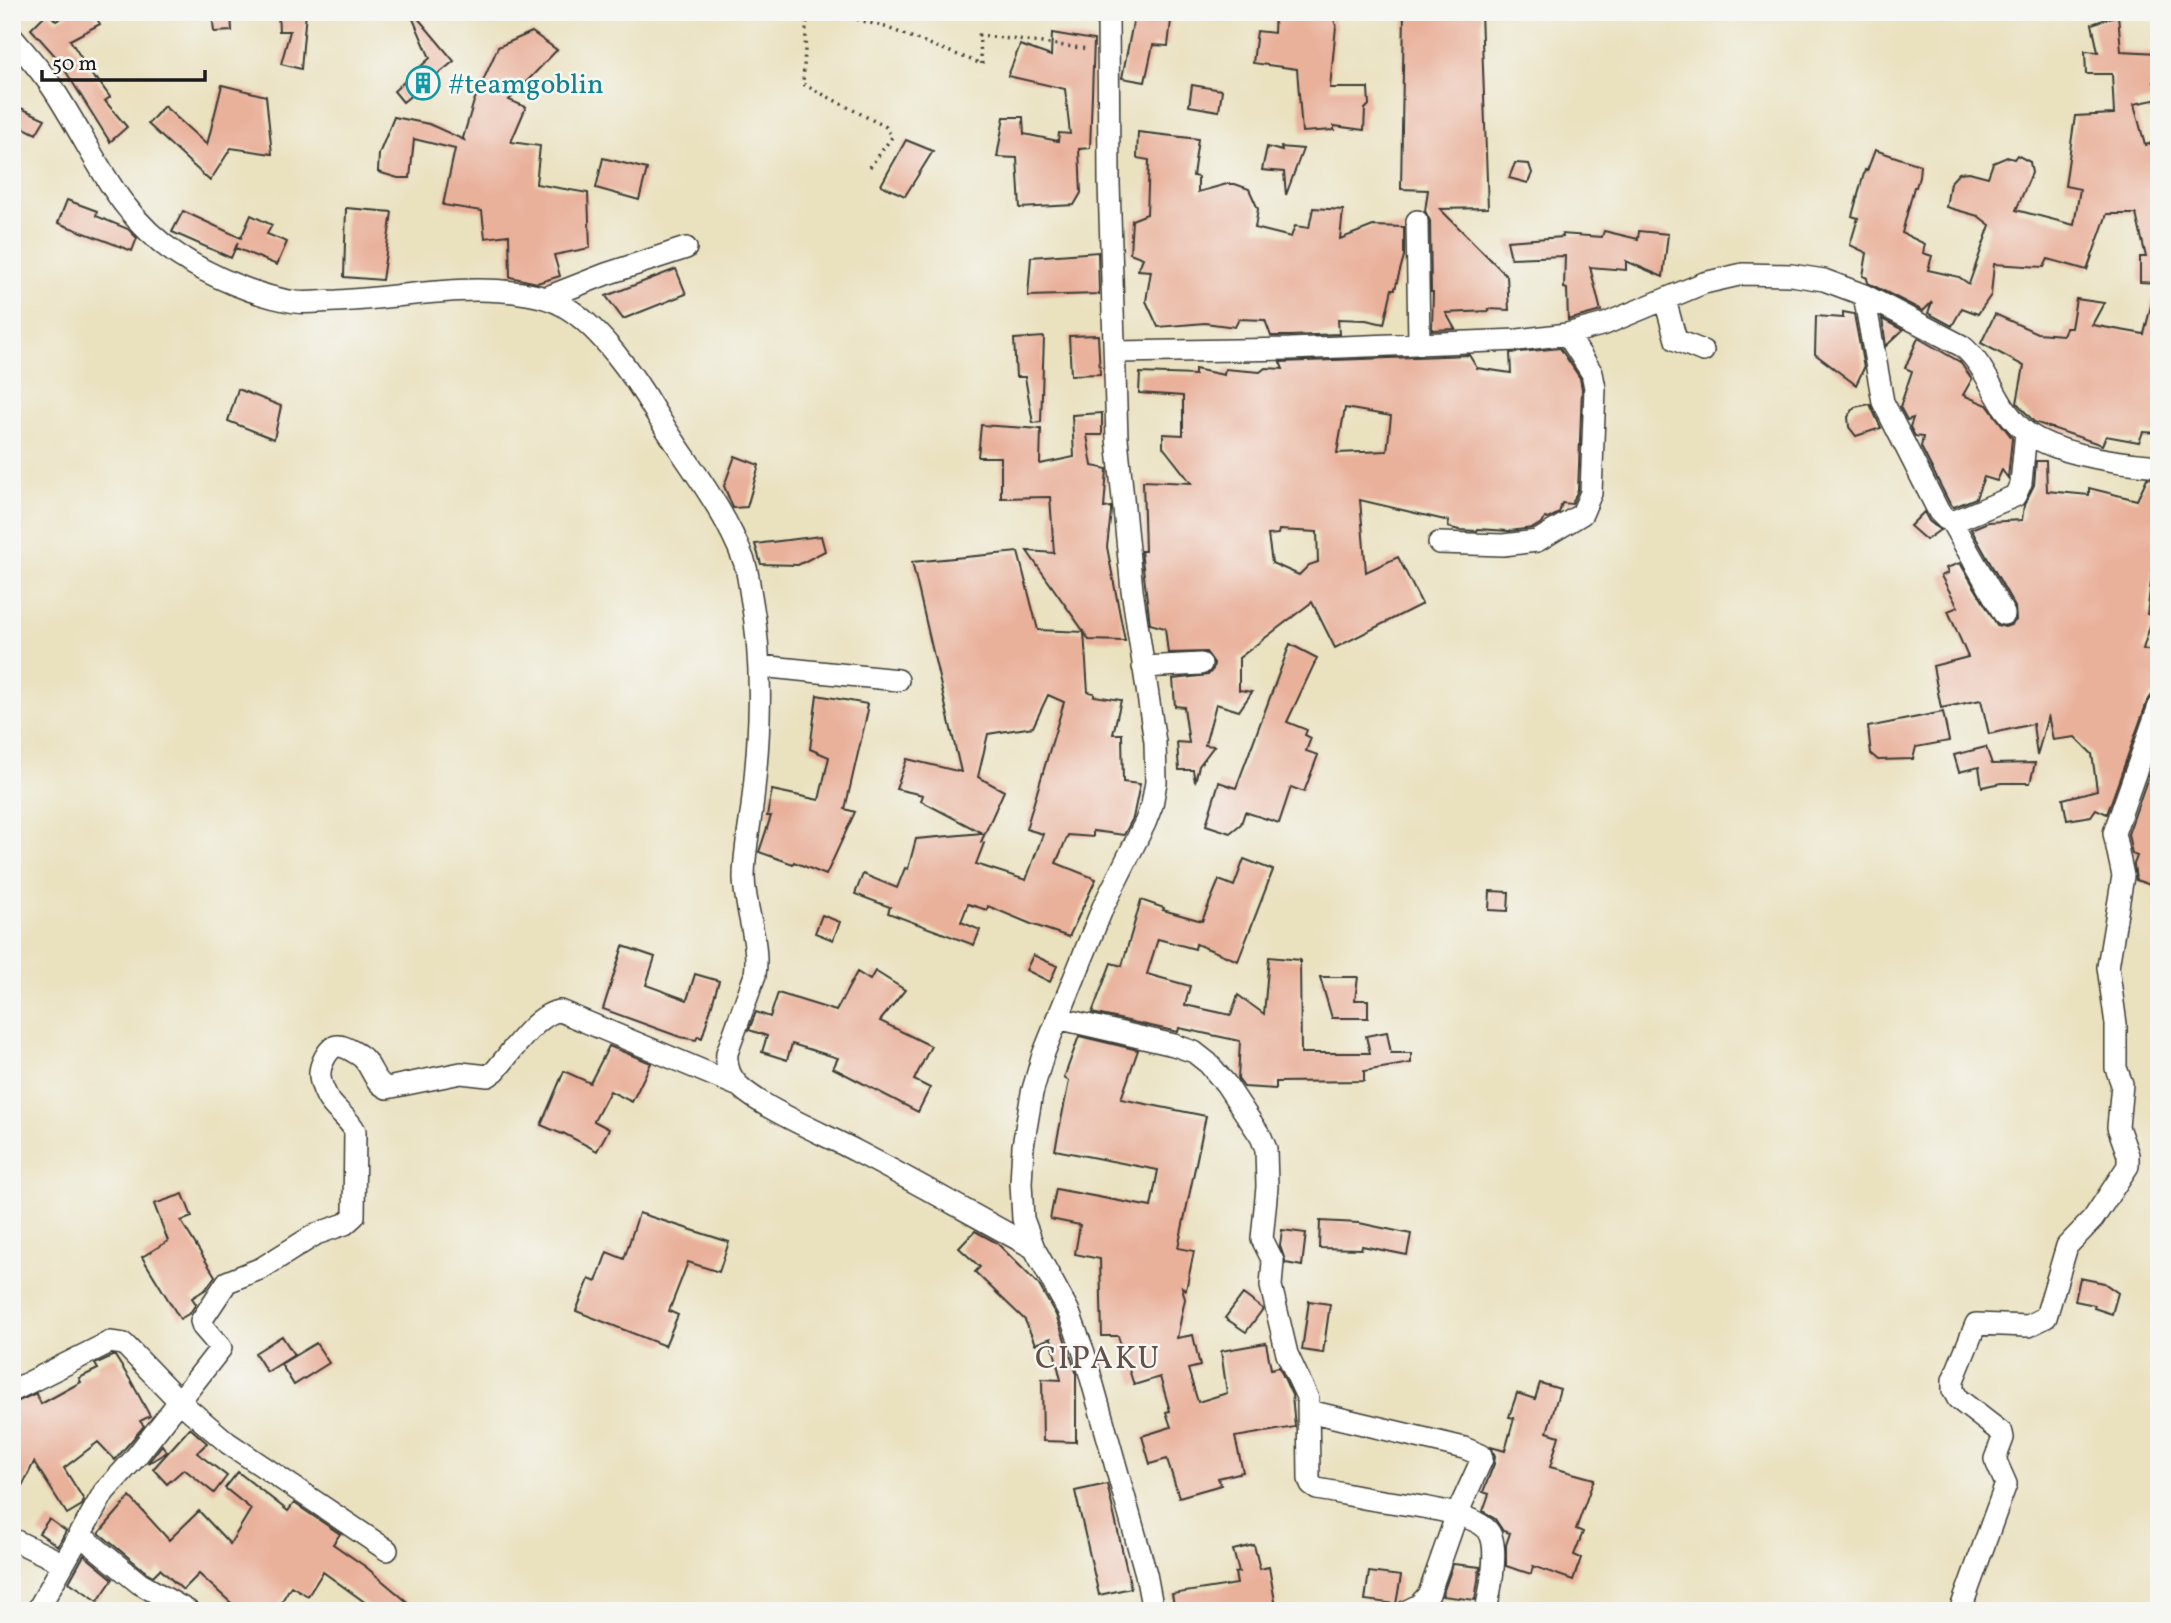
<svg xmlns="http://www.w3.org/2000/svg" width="2171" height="1623" viewBox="0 0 2171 1623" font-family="Vollkorn,serif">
<rect width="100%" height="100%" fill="#f6f6f2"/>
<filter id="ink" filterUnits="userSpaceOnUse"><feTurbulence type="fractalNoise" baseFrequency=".0143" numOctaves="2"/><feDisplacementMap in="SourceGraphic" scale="14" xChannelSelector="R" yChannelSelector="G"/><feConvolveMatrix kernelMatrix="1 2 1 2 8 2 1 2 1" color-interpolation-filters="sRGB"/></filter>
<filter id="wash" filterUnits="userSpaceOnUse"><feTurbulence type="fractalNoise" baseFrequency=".00686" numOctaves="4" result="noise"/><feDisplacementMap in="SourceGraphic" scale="28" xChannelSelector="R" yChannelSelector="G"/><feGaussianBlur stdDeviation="1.57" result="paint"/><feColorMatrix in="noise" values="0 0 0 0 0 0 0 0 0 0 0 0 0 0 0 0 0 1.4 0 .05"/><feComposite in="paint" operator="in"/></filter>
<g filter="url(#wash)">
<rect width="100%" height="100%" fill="#eae1bf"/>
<g id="blocks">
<!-- building -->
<path fill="#e9b09a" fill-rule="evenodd" d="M 48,12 L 56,21 L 72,12 L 93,12 L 100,24 L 70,40 L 95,80 L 97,79 L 110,97 L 105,101 L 127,127 L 110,142 L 58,59 L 31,29 Z
M 212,12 L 231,12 L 232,31 L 214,32 Z
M 278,12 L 306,12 L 301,69 L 281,64 L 290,31 L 279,31 Z
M 1135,12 L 1172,12 L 1168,46 L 1153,45 L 1145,82 L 1122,78 Z
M 1275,12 L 1332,13 L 1336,26 L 1330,88 L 1368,88 L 1369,105 L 1365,109 L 1364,130 L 1334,126 L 1334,130 L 1302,132 L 1297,69 L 1253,63 L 1257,31 L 1274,33 Z
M 1404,12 L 1481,12 L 1488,208 L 1440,209 L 1507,276 L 1509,310 L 1488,309 L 1489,311 L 1446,313 L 1455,329 L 1432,330 L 1433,292 L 1431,292 L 1430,221 L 1425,211 L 1428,190 L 1401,189 Z
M 2118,15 L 2121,51 L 2159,53 L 2154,82 L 2159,81 L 2159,99 L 2134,104 L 2145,145 L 2159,141 L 2159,166 L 2155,166 L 2159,195 L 2159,283 L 2140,282 L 2140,257 L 2146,257 L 2136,214 L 2107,214 L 2087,270 L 2048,259 L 2044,267 L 1994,264 L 1991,295 L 1978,314 L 1962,308 L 1952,326 L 1928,313 L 1932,302 L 1923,311 L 1868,283 L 1867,278 L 1863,276 L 1867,253 L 1850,245 L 1858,218 L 1852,216 L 1865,170 L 1867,171 L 1875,150 L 1920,165 L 1919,177 L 1916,187 L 1914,187 L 1902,233 L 1925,244 L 1923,253 L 1932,256 L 1928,270 L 1959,277 L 1969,284 L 1990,225 L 1978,216 L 1946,207 L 1950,183 L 1959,173 L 1969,172 L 1988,177 L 1993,163 L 2007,157 L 2014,159 L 2017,155 L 2030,162 L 2032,173 L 2016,210 L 2074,225 L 2080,189 L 2065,186 L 2075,116 L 2114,114 L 2112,74 L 2086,74 L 2085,51 L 2098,52 L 2092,24 Z
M 417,17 L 454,61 L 432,79 L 439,87 L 425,97 L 418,90 L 403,102 L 394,91 L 430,58 L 413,19 Z
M 532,32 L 557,50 L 509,100 L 526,107 L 511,142 L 540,146 L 536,184 L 588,193 L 590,248 L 554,255 L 560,276 L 537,283 L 510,277 L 509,235 L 485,238 L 482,211 L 443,205 L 455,149 L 414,139 L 410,178 L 398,178 L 378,172 L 379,154 L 394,117 L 429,124 L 464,140 L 463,138 L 474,101 L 498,47 Z
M 1052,33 L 1094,40 L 1090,148 L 1079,149 L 1081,193 L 1074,205 L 1020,208 L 1017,158 L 997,157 L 1004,117 L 1023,117 L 1024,134 L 1058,141 L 1059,133 L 1070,134 L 1065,89 L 1008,76 L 1020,45 L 1051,56 Z
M 222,85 L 266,96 L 272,154 L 231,148 L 210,181 L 148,124 L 164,106 L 207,145 Z
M 1192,85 L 1222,90 L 1219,111 L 1189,106 Z
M 12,104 L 45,119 L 36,134 L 12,122 Z
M 1138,132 L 1198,139 L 1193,176 L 1198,177 L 1198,192 L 1227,184 L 1235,184 L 1249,189 L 1258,209 L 1255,228 L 1291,237 L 1295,226 L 1309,228 L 1313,208 L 1343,210 L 1340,239 L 1373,226 L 1404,227 L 1404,256 L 1395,289 L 1392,289 L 1384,324 L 1366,320 L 1338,319 L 1339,334 L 1290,336 L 1271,336 L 1265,320 L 1239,319 L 1235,327 L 1205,323 L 1158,327 L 1146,301 L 1151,271 L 1138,270 L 1143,258 L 1130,253 L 1132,220 L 1147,214 L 1149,160 L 1137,158 Z
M 906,140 L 933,151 L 905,196 L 881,185 Z
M 1267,147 L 1282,151 L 1281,147 L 1303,149 L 1286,195 L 1284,172 L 1262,170 Z
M 603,158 L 647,169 L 639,200 L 596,188 Z
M 1515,163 L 1529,164 L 1532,173 L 1528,183 L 1509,178 Z
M 67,200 L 97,211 L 96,216 L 128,229 L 137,238 L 132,251 L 58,223 Z
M 346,208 L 392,212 L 382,280 L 344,277 Z
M 183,211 L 241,238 L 251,215 L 272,225 L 267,234 L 287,242 L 277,265 L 236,248 L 238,242 L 231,258 L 172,232 Z
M 1604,231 L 1638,239 L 1639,231 L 1668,234 L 1663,277 L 1626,261 L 1626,270 L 1590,267 L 1601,311 L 1568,320 L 1567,289 L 1564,288 L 1565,256 L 1511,258 L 1507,241 L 1563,237 L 1562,234 L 1602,237 Z
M 1098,252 L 1099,294 L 1028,296 L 1031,257 Z
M 676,269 L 686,294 L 623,319 L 606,296 Z
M 2153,298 L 2159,299 L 2159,433 L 2143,432 L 2139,442 L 2106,436 L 2102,445 L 2034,422 L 2017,403 L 2024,366 L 1981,343 L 1995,314 L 2037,333 L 2063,335 L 2066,328 L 2071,328 L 2076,299 L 2104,303 L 2092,325 L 2144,334 Z
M 1843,312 L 1854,314 L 1864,368 L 1856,385 L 1815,354 L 1816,316 L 1843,318 Z
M 1882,319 L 1903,330 L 1886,346 Z
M 1098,335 L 1100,374 L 1071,375 L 1069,336 Z
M 1044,337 L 1041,422 L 1033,423 L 1025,377 L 1016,377 L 1014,339 Z
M 1918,338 L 1960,362 L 1972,379 L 1963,395 L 1987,405 L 2012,438 L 2008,478 L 2002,470 L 1997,481 L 1984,477 L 1976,498 L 1954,507 L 1950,504 L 1921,447 L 1923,437 L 1915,436 L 1910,427 L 1913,418 L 1907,420 L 1900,407 L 1912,371 L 1905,368 Z
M 1560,348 L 1580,378 L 1582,389 L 1578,490 L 1572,504 L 1562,503 L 1559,513 L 1548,519 L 1545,518 L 1543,522 L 1533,528 L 1509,531 L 1478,529 L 1477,531 L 1459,530 L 1448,527 L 1449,521 L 1360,500 L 1366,572 L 1398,557 L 1422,604 L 1335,648 L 1312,602 L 1239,658 L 1239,690 L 1252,692 L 1239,711 L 1216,704 L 1205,745 L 1214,746 L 1199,766 L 1195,782 L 1193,770 L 1179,770 L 1177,742 L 1189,743 L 1184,707 L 1175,706 L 1173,679 L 1208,675 L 1213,669 L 1214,663 L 1206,652 L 1168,653 L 1165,628 L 1150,624 L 1141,551 L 1145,551 L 1143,481 L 1191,483 L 1163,447 L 1163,434 L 1183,435 L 1183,396 L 1139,393 L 1140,373 L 1195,375 L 1195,369 L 1224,375 L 1225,369 L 1260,372 L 1265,368 L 1283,369 L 1280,362 L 1469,355 L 1477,368 L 1511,373 L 1510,353 ZM 1345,408 L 1391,416 L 1387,451 L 1337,453 ZM 1279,530 L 1317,532 L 1318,562 L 1309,565 L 1299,575 L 1272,563 L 1268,535 L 1278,534 Z
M 238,389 L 281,406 L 274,439 L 228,421 Z
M 1870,404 L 1881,428 L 1856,436 L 1849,427 L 1848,417 L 1855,407 Z
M 1102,413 L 1102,435 L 1087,435 L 1092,466 L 1107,469 L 1104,508 L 1111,507 L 1111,512 L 1107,547 L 1125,641 L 1089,640 L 1084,632 L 1088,692 L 1094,693 L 1094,696 L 1121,700 L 1113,734 L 1122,734 L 1123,782 L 1140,784 L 1133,818 L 1124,835 L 1093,831 L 1093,837 L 1068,835 L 1056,863 L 1096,879 L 1069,937 L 1031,924 L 988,906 L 987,910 L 968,904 L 961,922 L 980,930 L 974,945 L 888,913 L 890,907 L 855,894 L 863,874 L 897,888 L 905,868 L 908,869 L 916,839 L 982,833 L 921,801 L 923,795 L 896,789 L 907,759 L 961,772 L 912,562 L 1018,552 L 1038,630 L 1084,632 L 1027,551 L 1054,553 L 1050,497 L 1001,498 L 1001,457 L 978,457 L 981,425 L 1041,429 L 1040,464 L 1074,457 L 1072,415 ZM 1048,695 L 1064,702 L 1026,829 L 1043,834 L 1026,880 L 976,864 L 984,843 L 981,842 L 1004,791 L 978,777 L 988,734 L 1033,727 Z
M 735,456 L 759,465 L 747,507 L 733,508 L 724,486 Z
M 2036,461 L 2046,461 L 2047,491 L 2089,495 L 2089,488 L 2137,500 L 2147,478 L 2159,479 L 2159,518 L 2154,535 L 2157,567 L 2153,566 L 2147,614 L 2153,616 L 2143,649 L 2159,653 L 2159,693 L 2151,696 L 2147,702 L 2107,814 L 2096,809 L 2091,816 L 2067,820 L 2063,799 L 2097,790 L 2092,754 L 2075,737 L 2053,740 L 2048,715 L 2037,756 L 2033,724 L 1989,734 L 1981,700 L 1941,708 L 1933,666 L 1968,657 L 1948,611 L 1958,607 L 1941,576 L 1948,573 L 1946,568 L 1960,563 L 1997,625 L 2005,627 L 2011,625 L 2016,620 L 2015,607 L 1971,529 L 1988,522 L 2022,520 L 2024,505 L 2034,485 Z
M 1924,512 L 1929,521 L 1940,530 L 1926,540 L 1910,526 Z
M 821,536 L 825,551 L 798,565 L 761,564 L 755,544 Z
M 1290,644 L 1317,658 L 1287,722 L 1307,730 L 1305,735 L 1311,738 L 1306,751 L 1318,755 L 1304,792 L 1291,787 L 1279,823 L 1245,812 L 1241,824 L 1230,833 L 1206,825 L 1219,782 L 1236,788 Z
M 817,695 L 867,704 L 866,709 L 868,710 L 845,809 L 855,812 L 826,875 L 794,862 L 793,864 L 759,852 L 771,816 L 767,816 L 772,790 L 819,800 L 829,757 L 810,749 Z
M 1943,712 L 1949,741 L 1916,747 L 1913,759 L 1878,760 L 1871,754 L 1868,727 Z
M 2159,746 L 2159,888 L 2136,880 L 2134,864 L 2137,856 L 2132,854 L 2128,834 Z
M 1986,747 L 1992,764 L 2035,763 L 2030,783 L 2002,783 L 1982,787 L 1979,767 L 1959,772 L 1954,755 Z
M 1244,859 L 1273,870 L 1238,961 L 1196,944 L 1195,949 L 1158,939 L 1147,974 L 1190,986 L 1185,1005 L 1231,1015 L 1238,995 L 1264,1014 L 1269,957 L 1300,960 L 1301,1053 L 1370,1053 L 1366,1036 L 1387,1032 L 1391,1053 L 1411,1053 L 1411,1063 L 1364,1071 L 1364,1081 L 1276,1082 L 1276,1089 L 1244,1087 L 1238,1079 L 1240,1041 L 1179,1028 L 1178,1032 L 1092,1013 L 1111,963 L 1122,966 L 1141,900 L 1164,908 L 1163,910 L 1202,921 L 1219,880 L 1234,886 Z
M 1490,891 L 1509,892 L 1508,911 L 1489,910 Z
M 822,915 L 840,922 L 833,940 L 815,933 Z
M 623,946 L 655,957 L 646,985 L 687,1000 L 695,974 L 719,981 L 702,1038 L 698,1036 L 696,1040 L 680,1037 L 603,1009 Z
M 1033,955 L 1057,966 L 1050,982 L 1026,970 Z
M 875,971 L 905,990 L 880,1021 L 931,1046 L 914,1080 L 930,1088 L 918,1112 L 833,1068 L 838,1058 L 792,1044 L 787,1060 L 762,1052 L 767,1036 L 749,1030 L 756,1012 L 770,1017 L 778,993 L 836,1011 L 857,972 L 870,980 Z
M 1320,977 L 1358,977 L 1355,1000 L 1368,1000 L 1368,1018 L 1332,1018 Z
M 1079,1036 L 1138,1050 L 1121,1099 L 1206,1116 L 1178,1248 L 1194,1251 L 1186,1290 L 1182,1287 L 1185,1299 L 1177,1338 L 1193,1335 L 1200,1366 L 1188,1369 L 1198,1402 L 1227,1393 L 1221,1351 L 1266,1343 L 1271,1369 L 1279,1367 L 1292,1395 L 1295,1427 L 1235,1437 L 1243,1472 L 1218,1478 L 1221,1485 L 1179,1497 L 1167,1459 L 1150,1464 L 1142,1436 L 1171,1427 L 1166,1412 L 1170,1411 L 1160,1377 L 1134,1385 L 1118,1336 L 1102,1336 L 1100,1259 L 1075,1254 L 1080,1225 L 1050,1219 L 1056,1189 L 1151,1207 L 1158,1170 L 1055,1150 L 1069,1081 L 1064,1078 Z
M 609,1046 L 651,1063 L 632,1102 L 610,1091 L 594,1121 L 609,1129 L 597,1151 L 563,1133 L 562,1134 L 541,1125 L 564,1071 L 590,1083 Z
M 183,1194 L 192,1217 L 181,1221 L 215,1276 L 206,1289 L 192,1298 L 196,1304 L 190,1313 L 180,1319 L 142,1257 L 168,1241 L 154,1204 Z
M 639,1213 L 729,1242 L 719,1272 L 688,1262 L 669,1311 L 678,1315 L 665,1346 L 576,1311 L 589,1279 L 596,1282 L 607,1252 L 624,1259 Z
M 1320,1221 L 1359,1223 L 1411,1234 L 1407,1255 L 1362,1246 L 1361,1249 L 1319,1248 Z
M 1282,1230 L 1306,1233 L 1302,1266 L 1286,1263 L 1280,1246 Z
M 975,1231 L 997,1243 L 1039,1285 L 1056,1315 L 1076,1372 L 1076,1442 L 1043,1441 L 1042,1379 L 1061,1380 L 1051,1338 L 1035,1344 L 1025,1320 L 975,1272 L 980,1267 L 959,1248 Z
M 2080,1278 L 2104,1283 L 2118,1293 L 2112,1314 L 2094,1308 L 2095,1305 L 2075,1301 Z
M 1243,1294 L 1263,1309 L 1246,1332 L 1225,1318 Z
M 1309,1301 L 1330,1304 L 1323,1353 L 1302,1350 Z
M 282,1336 L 294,1355 L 267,1372 L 255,1353 Z
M 316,1343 L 329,1363 L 294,1385 L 281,1364 Z
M 112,1356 L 115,1356 L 131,1381 L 150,1416 L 140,1421 L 144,1426 L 115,1460 L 98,1442 L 64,1468 L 84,1500 L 82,1505 L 67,1514 L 34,1462 L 12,1507 L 12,1404 L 36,1393 L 41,1404 L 81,1382 L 79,1378 L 98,1369 L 95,1364 Z
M 1540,1383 L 1560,1389 L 1547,1432 L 1559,1436 L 1550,1467 L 1594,1479 L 1576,1529 L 1583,1532 L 1574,1555 L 1581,1558 L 1573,1580 L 1533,1566 L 1531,1574 L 1506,1566 L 1506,1545 L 1510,1533 L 1503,1531 L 1495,1519 L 1483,1511 L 1489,1494 L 1483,1492 L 1494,1464 L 1495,1456 L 1491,1447 L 1505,1451 L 1514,1418 L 1509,1417 L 1517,1393 L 1535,1399 Z
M 190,1428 L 207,1443 L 197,1453 L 227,1476 L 214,1493 L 184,1469 L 167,1484 L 153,1469 Z
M 162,1445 L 167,1452 L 147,1464 Z
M 238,1472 L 288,1511 L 294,1503 L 340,1534 L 333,1544 L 366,1567 L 418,1611 L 377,1611 L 323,1572 L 308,1596 L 291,1586 L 276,1611 L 240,1611 L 199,1574 L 183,1590 L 160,1569 L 153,1576 L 146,1572 L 99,1533 L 130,1497 L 169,1540 L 199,1511 L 230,1544 L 251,1509 L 225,1488 Z
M 1107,1484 L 1131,1588 L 1099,1595 L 1075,1491 Z
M 49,1519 L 66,1531 L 58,1546 L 39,1533 Z
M 1254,1545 L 1260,1569 L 1269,1567 L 1276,1607 L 1253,1611 L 1175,1611 L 1172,1594 L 1237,1584 L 1235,1573 L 1239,1572 L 1233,1550 Z
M 84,1555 L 113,1579 L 98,1601 L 69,1582 Z
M 1453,1564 L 1480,1567 L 1475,1600 L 1442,1596 Z
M 1369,1572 L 1401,1576 L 1396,1604 L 1365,1600 Z"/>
</g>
</g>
<g filter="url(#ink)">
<use href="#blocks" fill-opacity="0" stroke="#3b3a34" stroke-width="2"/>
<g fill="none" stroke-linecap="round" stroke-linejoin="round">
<defs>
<path id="minor" d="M 1108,12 L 1109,183 L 1117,438 L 1132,590 L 1155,742 L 1156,782 L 1152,805 L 1145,823 L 1103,907 L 1043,1055 L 1032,1093 L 1023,1146 L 1021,1183 L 1023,1219 L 1034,1248 L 1068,1310 L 1084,1353 L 1146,1574 L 1153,1611
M 12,37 C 25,53 40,69 52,87 C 93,148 113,212 178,255 C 210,276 256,296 295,302 C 308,304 324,301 337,301 C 399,298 459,284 521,293 C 536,295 554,299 567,308 C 601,329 634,376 654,410 C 685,461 723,505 744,561 C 748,572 749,585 751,596 C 764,665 760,738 752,807 C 749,831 744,854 744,878 C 745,911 760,942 755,975 L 727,1053 C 726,1065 729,1077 739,1086 C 765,1110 824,1134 856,1151 C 916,1182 975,1216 1034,1248
M 1417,221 L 1419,342
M 1864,295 L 1883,402 L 1939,512 L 1946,519 L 1955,521 L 2015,496 L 2021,483 L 2026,432
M 545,298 L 606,274 L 686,248
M 1665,300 L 1676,340 L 1703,351
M 1116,352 L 1290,349 L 1518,340 L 1567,334 L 1605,324 L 1704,283 L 1743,274 L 1791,275 L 1824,280 L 1864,295 L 1962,346 C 1982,362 1991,388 2005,409 C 2011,417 2019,427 2027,433 C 2061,456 2119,463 2159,466
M 1951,521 L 2004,614
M 1439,543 L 1503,545 L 1537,541 L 1582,514 L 1591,493 L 1595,388 L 1592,373 L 1567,334
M 760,666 L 898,680
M 1143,667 L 1201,664
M 1057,1018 L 1174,1045 L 1194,1052 L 1208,1063 L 1226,1084 L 1261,1137 L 1266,1149 L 1267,1187 L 1262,1239 L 1273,1261 L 1271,1286 L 1287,1354 L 1308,1399 L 1309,1479 L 1311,1485 L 1317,1489 C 1337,1492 1356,1497 1376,1500 C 1399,1504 1483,1511 1491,1536 C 1498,1554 1490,1591 1486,1611
M 12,1391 L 110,1342 L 124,1344 L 180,1402 L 228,1443 L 387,1550
M 1309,1411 L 1464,1448 L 1481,1455 L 1482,1459 L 1457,1514 L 1429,1594 L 1419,1605 L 1407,1611
M 79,1534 L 139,1583 L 188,1611
M 12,1539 L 62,1563
M 37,1611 L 104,1492 L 135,1458 L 221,1348 L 203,1327 L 201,1321 L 227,1282 L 262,1268 L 316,1234 L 345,1224 L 354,1216 L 355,1131 C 348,1117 334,1110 327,1097 C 324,1091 320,1082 320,1076 C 319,1067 328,1045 339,1046 C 345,1046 354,1052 359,1055 C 372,1063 372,1082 387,1088 L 461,1073 L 488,1076 L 495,1071 C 509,1055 538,1012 560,1011 L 739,1086
M 1960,1611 L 2006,1484 L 1995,1459 L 2003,1438 L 2002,1433 L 1958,1399 L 1953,1390 L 1953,1380 L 1976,1324 L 2028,1326 L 2046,1317 L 2067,1246 L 2093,1219 L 2128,1166 L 2128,1155 L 2118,1127 L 2122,1084 L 2116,1068 L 2116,1024 L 2108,967 L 2123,876 L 2114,833 L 2159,706"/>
</defs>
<!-- minor casing -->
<use href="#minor" stroke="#3b3a34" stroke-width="24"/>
<!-- path -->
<path stroke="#3b3a34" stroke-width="3.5" stroke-dasharray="2 5" stroke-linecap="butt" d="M 821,12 L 807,15 L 803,84 L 886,127 L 892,137 L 870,167
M 830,12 L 885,27 L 982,64 L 979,35 L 1089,49"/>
<!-- minor -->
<use href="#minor" stroke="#fff" stroke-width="21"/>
</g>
</g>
<!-- icons -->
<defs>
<symbol id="building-ring" viewBox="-11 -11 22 22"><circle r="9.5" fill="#f6f6f2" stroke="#0f9aa8" stroke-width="1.5"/><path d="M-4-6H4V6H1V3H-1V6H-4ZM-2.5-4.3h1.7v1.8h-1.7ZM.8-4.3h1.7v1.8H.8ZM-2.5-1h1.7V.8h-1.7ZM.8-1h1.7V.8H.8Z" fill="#0f9aa8"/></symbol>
</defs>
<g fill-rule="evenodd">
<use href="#building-ring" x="404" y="64" width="38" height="38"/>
</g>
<g text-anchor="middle" stroke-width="5" stroke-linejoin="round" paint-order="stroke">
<!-- culture labels -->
<g font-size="28" fill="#0d838f" stroke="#f6f6f2" text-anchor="start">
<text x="448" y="93">#teamgoblin</text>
</g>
<!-- quarter labels -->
<g font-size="32" letter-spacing="2" fill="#645048" stroke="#f6f6f2">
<text x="1098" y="1368">CIPAKU</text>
</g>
</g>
<!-- margin -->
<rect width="2171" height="1623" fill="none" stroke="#f6f6f2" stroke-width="42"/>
<!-- scale -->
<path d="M42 70v10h163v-10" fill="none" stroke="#1c1c1c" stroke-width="3.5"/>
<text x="52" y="70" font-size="21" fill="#1c1c1c" stroke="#f6f6f2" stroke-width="5" paint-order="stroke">50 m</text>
</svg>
